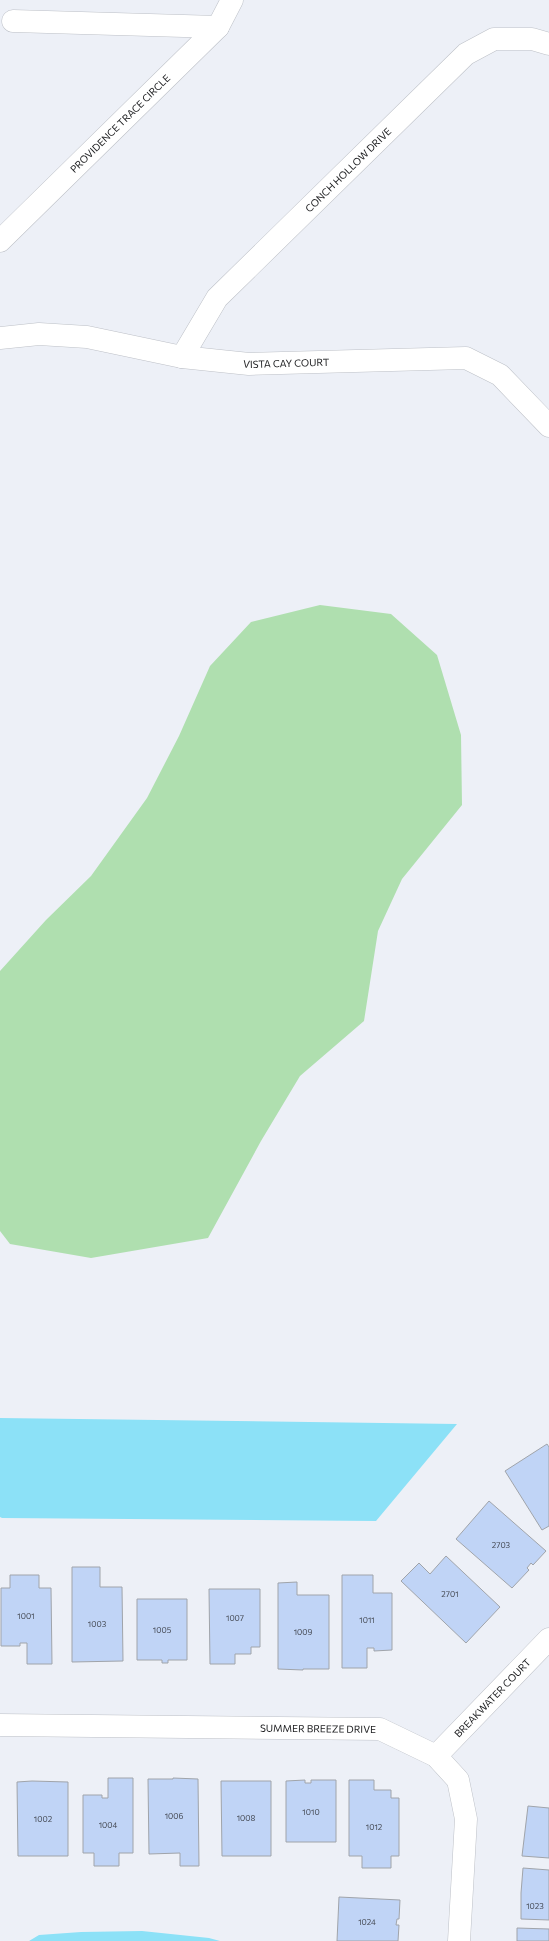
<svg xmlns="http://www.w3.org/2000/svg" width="549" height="1941" viewBox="0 0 549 1941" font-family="Commissioner,sans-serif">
<rect width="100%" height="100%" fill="#edf0f7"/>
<!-- green -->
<path fill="#afdfaf" d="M 320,605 L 391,614 L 437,655 L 461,735 L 462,805 L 402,879 L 378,931 L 364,1021 L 300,1076 L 261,1141 L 208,1238 L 91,1258 L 10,1244 L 0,1231 L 0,971 L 46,920 L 91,876 L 147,798 L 179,736 L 210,666 L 251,622 Z"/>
<!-- water -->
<path fill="#8ce1f7" d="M 0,1418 L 457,1424 L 376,1521 L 2,1518 L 0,1517 Z
M 142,1931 L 209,1938 L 220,1941 L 29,1941 L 39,1935 L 81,1932 Z"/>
<!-- building -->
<path fill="#c0d4f6" stroke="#a0a4aa" d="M 547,1444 L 549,1447 L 549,1526 L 542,1530 L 505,1471 Z
M 489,1501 L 546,1551 L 533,1565 L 531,1563 L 527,1568 L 529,1570 L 512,1588 L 456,1539 Z
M 446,1556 L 500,1607 L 466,1643 L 401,1581 L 419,1563 L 430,1574 Z
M 72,1567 L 100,1567 L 100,1587 L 122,1587 L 123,1661 L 72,1662 Z
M 10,1575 L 39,1575 L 39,1588 L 51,1588 L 52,1664 L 27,1664 L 27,1643 L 20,1643 L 20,1646 L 1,1646 L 1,1588 L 10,1588 Z
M 342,1575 L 373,1575 L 373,1593 L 392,1593 L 392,1650 L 374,1651 L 374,1648 L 367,1648 L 367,1668 L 342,1668 Z
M 297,1582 L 297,1595 L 329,1595 L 329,1669 L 303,1669 L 303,1670 L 278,1669 L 278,1583 Z
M 209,1589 L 260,1589 L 260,1647 L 251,1647 L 251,1654 L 235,1654 L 235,1664 L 210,1664 Z
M 137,1599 L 187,1599 L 187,1660 L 168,1660 L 168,1663 L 162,1663 L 162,1660 L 137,1660 Z
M 108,1778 L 133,1778 L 133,1853 L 119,1853 L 119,1866 L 94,1866 L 94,1853 L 83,1853 L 83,1795 L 102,1795 L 102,1798 L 108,1798 Z
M 173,1778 L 198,1779 L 199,1866 L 180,1866 L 180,1853 L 149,1854 L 148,1779 L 173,1779 Z
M 305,1780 L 305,1783 L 311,1783 L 311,1780 L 336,1780 L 336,1842 L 286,1842 L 286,1781 Z
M 349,1780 L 374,1780 L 374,1790 L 391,1790 L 391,1798 L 399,1798 L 399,1856 L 391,1856 L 391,1868 L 362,1868 L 362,1856 L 349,1856 Z
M 32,1781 L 68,1782 L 68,1856 L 18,1856 L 17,1782 Z
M 221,1781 L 271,1781 L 271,1856 L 222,1856 Z
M 528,1806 L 549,1808 L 549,1858 L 522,1856 Z
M 523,1868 L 549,1870 L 549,1920 L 521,1919 L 521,1893 Z
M 339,1897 L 400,1900 L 399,1919 L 397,1919 L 396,1925 L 399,1925 L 398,1941 L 337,1941 Z
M 517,1928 L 549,1929 L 549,1941 L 517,1941 Z"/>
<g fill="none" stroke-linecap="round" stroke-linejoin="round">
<defs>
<g id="minor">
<path d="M 13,21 L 218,27"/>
<path id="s1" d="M 0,241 L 218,27 L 232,0"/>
<path id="s2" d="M 0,338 L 39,334 L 87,337 L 182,357 L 249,364 L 466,358 L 500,375 L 549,426"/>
<path id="s3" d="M 182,357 L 217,298 L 466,54 L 494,39 L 532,39 L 549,44"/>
<path id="s4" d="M 0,1725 L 380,1729 L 436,1756 L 458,1780 L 466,1819 L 459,1941"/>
<path id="s5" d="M 436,1756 L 549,1639"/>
</g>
</defs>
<!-- minor casing -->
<use href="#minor" stroke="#bdc0c7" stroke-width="23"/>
<!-- minor -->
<use href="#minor" stroke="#fff" stroke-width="22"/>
</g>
<g text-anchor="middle" stroke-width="3" stroke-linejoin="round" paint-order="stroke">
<!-- number labels -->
<g font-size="8" fill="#444953">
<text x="501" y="1548">2703</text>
<text x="450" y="1597">2701</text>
<text x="26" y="1619">1001</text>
<text x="235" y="1621">1007</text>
<text x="367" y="1623">1011</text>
<text x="97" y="1627">1003</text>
<text x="162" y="1633">1005</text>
<text x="303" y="1635">1009</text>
<text x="311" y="1815">1010</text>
<text x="174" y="1819">1006</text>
<text x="246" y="1821">1008</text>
<text x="43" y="1822">1002</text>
<text x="108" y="1828">1004</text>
<text x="374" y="1830">1012</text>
<text x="535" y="1909">1023</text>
<text x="367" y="1925">1024</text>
</g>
<!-- street labels -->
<g font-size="10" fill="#1a1b1d" stroke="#fff">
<text dy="4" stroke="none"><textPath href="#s1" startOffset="168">PROVIDENCE TRACE CIRCLE</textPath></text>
<text dy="4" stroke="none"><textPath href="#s3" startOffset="252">CONCH HOLLOW DRIVE</textPath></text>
<text dy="4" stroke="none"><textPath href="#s2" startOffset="289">VISTA CAY COURT</textPath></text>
<text dy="4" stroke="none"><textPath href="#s5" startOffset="81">BREAKWATER COURT</textPath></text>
<text dy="4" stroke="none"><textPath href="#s4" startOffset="318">SUMMER BREEZE DRIVE</textPath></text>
</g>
</g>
</svg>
